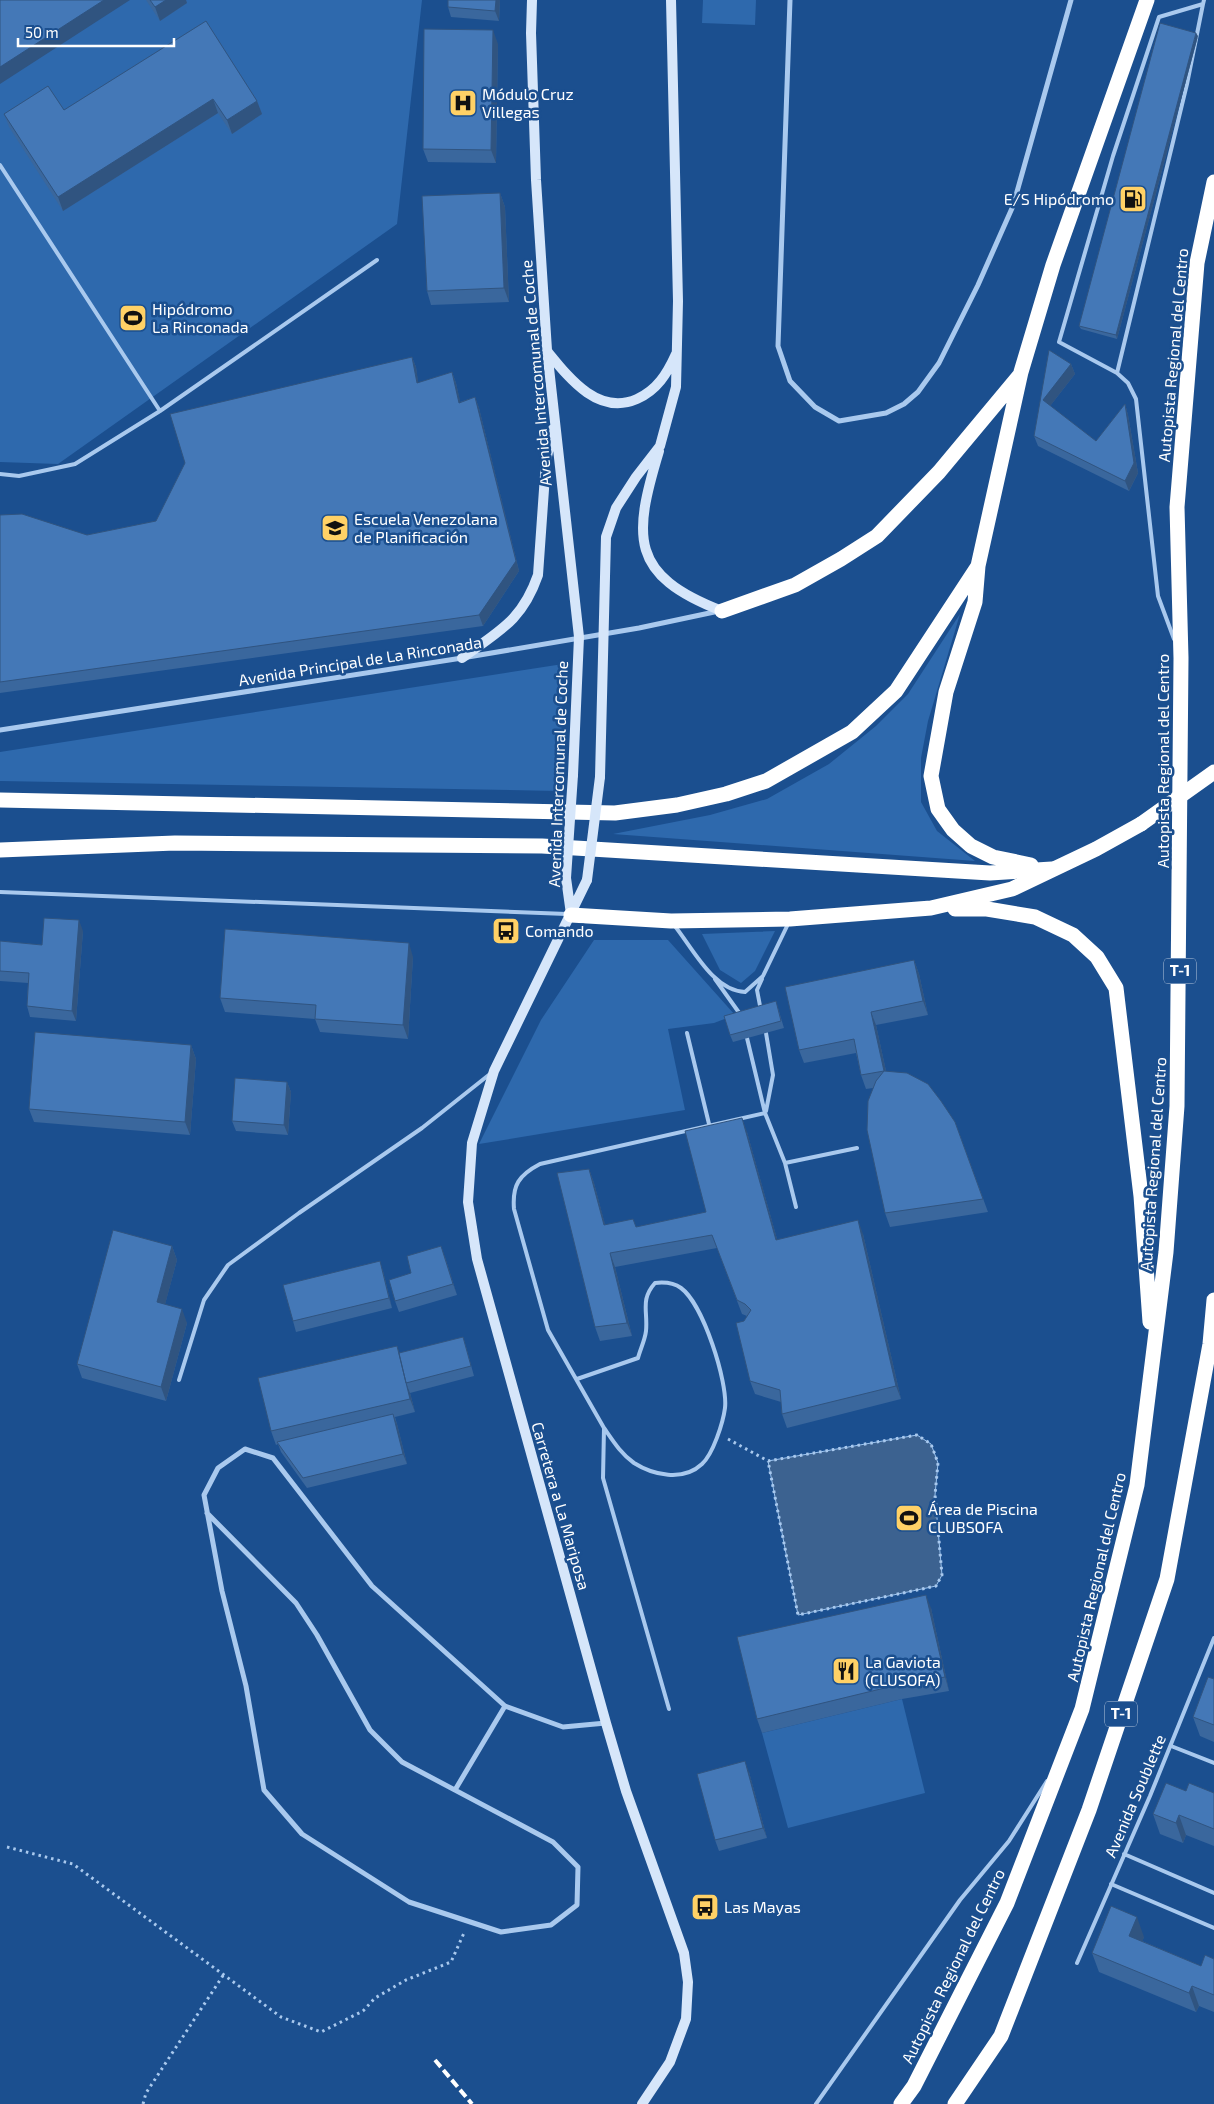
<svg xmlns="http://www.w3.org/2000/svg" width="1214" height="2104" viewBox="0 0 1214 2104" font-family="'Exo 2',sans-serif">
<rect width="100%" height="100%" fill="#1b4f8f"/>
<!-- green -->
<path fill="#2e69ad" d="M 0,0 L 422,0 L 397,224 L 58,464 L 0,462 Z
M 703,0 L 756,0 L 755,25 L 702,23 Z
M 960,614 L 928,721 L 921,758 L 921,802 L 937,831 L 975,861 L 613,834 L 710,815 L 767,799 L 829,764 L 876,726 L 908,694 Z
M 563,664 L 560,791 L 0,781 L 0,752 Z
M 775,931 L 755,971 L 741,983 L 720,970 L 702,934 Z
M 594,940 L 668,940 L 735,1015 L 714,1023 L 668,1029 L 685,1110 L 479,1144 L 541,1020 Z
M 902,1699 L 925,1793 L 788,1828 L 762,1733 Z"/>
<!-- water -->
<path fill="#3c6290" stroke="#9cc4f0" d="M 917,1435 L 931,1444 L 938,1463 L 935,1495 L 942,1575 L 936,1586 L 798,1615 L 768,1461 Z"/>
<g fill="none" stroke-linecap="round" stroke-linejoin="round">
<!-- path -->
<path stroke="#a9c9ee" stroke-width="3" stroke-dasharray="2.5 4" stroke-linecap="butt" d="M 728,1439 L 768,1461 L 917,1435 L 931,1444 L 938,1463 L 935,1495 L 942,1575 L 936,1586 L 798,1615 L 768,1461
M 7,1847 L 73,1864 L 281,2017 L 321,2032 L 363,2011 L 375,1998 L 406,1980 L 451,1962 L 464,1933
M 143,2104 L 146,2093 L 224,1974"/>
<!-- lane -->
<path stroke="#a9c9ee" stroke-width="4" d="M 0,165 L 160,411
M 1117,373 L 1059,342 L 1113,156 L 1159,17 L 1203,4 L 1204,0
M 0,474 L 19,476 L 75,464 L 160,411 L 377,260
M 1174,639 L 1158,596 L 1136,399 L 1128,383 L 1117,373 L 1187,84 L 1203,4
M 0,892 L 567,914
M 674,925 C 692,947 713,991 745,992 L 763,976 L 789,922
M 715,979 L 740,1014
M 761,1011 L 757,990 L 762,979
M 687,1033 L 709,1124
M 747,1038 L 765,1113 L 785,1163 L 796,1207
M 766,1111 L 773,1075 L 766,1033
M 785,1163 L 857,1148
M 577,1379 L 638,1358 C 640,1350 645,1340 646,1331 C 648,1311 640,1300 655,1283 C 664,1282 674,1283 681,1288 C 703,1304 728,1382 725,1408 C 723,1423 713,1454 702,1464 C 683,1482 653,1475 634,1463 C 621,1454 613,1441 604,1428
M 179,1380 L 204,1300 L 228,1265 L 299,1213 L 422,1128 L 490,1074
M 669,1709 L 603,1478 L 604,1428 L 548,1330 L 514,1209 C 512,1185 519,1175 540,1164 L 765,1113
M 1171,1746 L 1214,1763
M 1124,1854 L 1214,1893
M 1111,1884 L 1214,1928
M 1077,1963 L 1150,1796 L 1214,1638
M 816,2104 L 960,1900 L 1009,1841 L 1047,1781"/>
<!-- street -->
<path stroke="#a9c9ee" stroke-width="5" d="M 790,0 L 778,346 L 790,381 L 815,407 L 839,421 L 886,413 L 904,404 L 918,392 L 939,363 L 978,285 L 1013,206 L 1071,0
M 0,730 L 462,658 L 639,628 L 719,611
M 207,1513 L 296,1603 L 317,1635 L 370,1730 L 402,1762 L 553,1842 L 578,1867 L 577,1905 L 551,1925 L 501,1932 L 409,1902 L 302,1834 L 264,1790 L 246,1686 L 222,1591 L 204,1495 L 218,1468 L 245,1449 L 273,1458 L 372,1586 L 505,1706 L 563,1727 L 606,1723
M 455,1790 L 505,1706"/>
<!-- secondary -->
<path stroke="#d6e6fa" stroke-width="10" d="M 532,0 L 531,33 L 536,180 L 547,350 L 579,637 L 573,775
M 547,351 C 569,378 598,416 637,399 C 657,390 667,374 676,354
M 659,451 C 633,537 629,575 722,611
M 462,658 C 499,631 522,621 538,575 L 546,461 L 553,429
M 600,777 L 606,537 L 616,508 L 636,477 L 660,446 L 676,387 L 678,301 L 671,0
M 566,878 L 571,914
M 587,880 L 494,1071 L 472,1143 L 468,1202 L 477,1259 L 606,1723 L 626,1791 L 684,1953 L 688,1982 L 686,2019 L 670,2062 L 642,2104"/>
<!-- highway -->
<path stroke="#fff" stroke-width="15" d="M 722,611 L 795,585 L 841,559 L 877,536 L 939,472 L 1019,376
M 0,800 L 615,813 L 677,805 L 726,794 L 766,781 L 852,732 L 896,691 L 978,566
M 0,850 L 175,843 L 542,846 L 990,873 L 1052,869
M 1031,865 L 993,857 L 971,846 L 953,830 L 938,809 L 931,776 L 946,692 L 975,602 L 978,566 L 1021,372 L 1053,265 L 1147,0
M 955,909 L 987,909 L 1035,917 L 1073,935 L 1097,957 L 1116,988 L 1141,1196 L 1150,1322
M 571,915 L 671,921 L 790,919 L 931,908 L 1012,889 L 1096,849 L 1141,824
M 901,2104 L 914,2086 L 1007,1903 L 1082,1709 L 1137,1485 L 1166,1252 L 1177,1106 L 1181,658 L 1177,507 L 1197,263 L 1214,182
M 955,2104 L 1001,2036 L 1089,1810 L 1167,1579 L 1210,1344 L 1214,1300"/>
<!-- rail -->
<path stroke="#fff" stroke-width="4" stroke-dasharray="9 4" stroke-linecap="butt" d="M 435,2060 L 472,2104"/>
<!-- secondary-bridge -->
<path stroke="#d6e6fa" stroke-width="10" d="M 566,878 L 573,775
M 587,880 L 600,777"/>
<!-- highway-bridge -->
<path stroke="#fff" stroke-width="15" d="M 1141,824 L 1214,772"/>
</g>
<!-- wall -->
<path fill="#3a679d" d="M 146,0 L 186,0 L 187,3 L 160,21 Z
M 500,0 L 499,21 L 451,17 L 448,7 Z
M 206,21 L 257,101 L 262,114 L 232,134 L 218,113 L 63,211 L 9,127 L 4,114 L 64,110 Z
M 1198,36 L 1117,339 L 1081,329 L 1079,326 Z
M 498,44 L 496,163 L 428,162 L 423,149 Z
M 500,193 L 505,207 L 509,302 L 431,305 L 427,291 Z
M 412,357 L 416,367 L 418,383 L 452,372 L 456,383 L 460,402 L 475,397 L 479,408 L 519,571 L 483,626 L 0,693 L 0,515 L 87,535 L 156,521 Z
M 1071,364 L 1075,374 L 1050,406 L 1096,441 L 1125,404 L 1128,415 L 1138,473 L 1129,491 L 1038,446 L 1034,436 Z
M 83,931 L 76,1021 L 30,1017 L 27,1006 L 28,983 L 0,981 L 0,941 L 42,945 Z
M 413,957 L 408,1039 L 320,1032 L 315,1019 L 225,1012 L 220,998 Z
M 914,960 L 919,974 L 928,1015 L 876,1025 L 886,1071 L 955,1122 L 988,1212 L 890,1227 L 885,1213 L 873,1088 L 866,1089 L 861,1075 L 856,1053 L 804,1063 L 799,1050 Z
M 778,1008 L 784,1028 L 733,1042 L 730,1035 Z
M 191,1045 L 196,1059 L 190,1135 L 34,1122 L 29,1109 Z
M 287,1082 L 291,1092 L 288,1135 L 236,1131 L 232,1121 Z
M 747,1132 L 777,1239 L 863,1234 L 901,1399 L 787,1428 L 782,1414 L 781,1402 L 755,1394 L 750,1381 L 744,1321 L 747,1316 L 742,1314 L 717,1248 L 615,1267 L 632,1336 L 600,1341 L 595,1327 L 589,1169 L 594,1183 L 605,1225 L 636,1227 L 706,1212 Z
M 172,1246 L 177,1260 L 165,1304 L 187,1323 L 166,1401 L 82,1378 L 77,1364 Z
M 445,1257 L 457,1295 L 399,1312 L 395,1301 L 411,1273 Z
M 383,1271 L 392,1308 L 296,1332 L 293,1321 Z
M 463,1337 L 466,1347 L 474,1376 L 410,1393 L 415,1412 L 395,1417 L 397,1424 L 407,1464 L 307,1488 L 281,1452 L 278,1444 L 276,1445 L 271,1431 L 397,1346 L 399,1353 Z
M 931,1608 L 949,1691 L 902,1699 L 762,1733 L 757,1719 Z
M 1214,1679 L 1214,1742 L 1200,1736 L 1193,1717 Z
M 749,1772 L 767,1838 L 719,1851 L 715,1840 Z
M 1186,1791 L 1214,1793 L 1214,1846 L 1186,1835 L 1183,1843 L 1160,1834 L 1153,1814 Z
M 1144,1937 L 1142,1941 L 1201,1966 L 1214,1959 L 1214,2012 L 1199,2006 L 1196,2012 L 1099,1972 L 1092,1953 Z"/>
<!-- shaded-wall -->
<path fill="#305480" d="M 104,0 L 130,0 L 0,84 L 0,67 Z
M 166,0 L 186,0 L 187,3 L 160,21 L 155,7 Z
M 496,0 L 500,0 L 499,21 L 495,11 Z
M 493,30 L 498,44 L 496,163 L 491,150 Z
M 1196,33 L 1198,36 L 1117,339 L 1116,335 Z
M 213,99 L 218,113 L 63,211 L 58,197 Z
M 257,101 L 262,114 L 232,134 L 227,120 Z
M 500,193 L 505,207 L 509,302 L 504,288 Z
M 412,357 L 416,367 L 420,394 L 417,383 Z
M 1071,364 L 1075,374 L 1047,410 L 1043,400 Z
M 452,372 L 456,383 L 463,413 L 459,403 Z
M 475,397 L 479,408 L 519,571 L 483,626 L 479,615 Z
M 1125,404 L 1128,415 L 1138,473 L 1129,491 L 1125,481 Z
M 79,920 L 83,931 L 76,1021 L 72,1011 Z
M 409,943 L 413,957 L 408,1039 L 403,1025 Z
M 914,960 L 919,974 L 928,1015 L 923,1001 Z
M 871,1012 L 876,1025 L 889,1085 L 884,1071 Z
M 191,1045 L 196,1059 L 190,1135 L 185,1122 Z
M 287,1082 L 291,1092 L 288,1135 L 284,1125 Z
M 742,1118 L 747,1132 L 781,1253 L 776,1240 Z
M 589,1169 L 594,1183 L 609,1239 L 604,1225 Z
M 858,1220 L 863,1234 L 901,1399 L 896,1386 Z
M 172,1246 L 177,1260 L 162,1316 L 157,1302 Z
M 441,1246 L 445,1257 L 457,1295 L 453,1284 Z
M 610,1253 L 615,1267 L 632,1336 L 627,1323 Z
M 380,1261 L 383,1271 L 392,1308 L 389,1298 Z
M 182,1309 L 187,1323 L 166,1401 L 161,1387 Z
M 397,1346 L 402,1359 L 406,1383 L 410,1393 L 415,1412 L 410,1399 Z
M 393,1414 L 397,1424 L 407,1464 L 403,1454 Z
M 926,1595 L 931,1608 L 949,1691 L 945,1677 Z
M 745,1761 L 749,1772 L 767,1838 L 763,1828 Z
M 1179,1815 L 1186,1835 L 1183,1843 L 1176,1823 Z
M 1137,1917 L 1144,1937 L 1137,1956 L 1129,1936 Z
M 1192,1986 L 1199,2006 L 1196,2012 L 1189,1993 Z"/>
<!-- building -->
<path fill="#4478b7" stroke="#305480" d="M 0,0 L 104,0 L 0,67 Z
M 150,0 L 166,0 L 155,7 Z
M 448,0 L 496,0 L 495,11 L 448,7 Z
M 206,21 L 257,101 L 227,120 L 213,99 L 58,197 L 4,114 L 48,86 L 64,110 Z
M 1160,23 L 1196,33 L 1116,335 L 1079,326 Z
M 424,29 L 493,30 L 491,150 L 423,149 Z
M 500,193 L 504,288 L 427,291 L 422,196 Z
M 1049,350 L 1071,364 L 1043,400 L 1096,441 L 1125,404 L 1134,463 L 1125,481 L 1034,436 Z
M 412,357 L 417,383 L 452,372 L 459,403 L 475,397 L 516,561 L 479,615 L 0,682 L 0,515 L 22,514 L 87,535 L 156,521 L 185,463 L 170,414 Z
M 44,918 L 79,920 L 72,1011 L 27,1006 L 29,973 L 0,971 L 0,941 L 42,945 Z
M 225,929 L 409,943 L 403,1025 L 315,1019 L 316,1005 L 220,998 Z
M 914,960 L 923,1001 L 871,1012 L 884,1071 L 861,1075 L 854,1039 L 799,1050 L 785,987 Z
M 776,1001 L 781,1021 L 730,1035 L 724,1016 Z
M 35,1032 L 191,1045 L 185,1122 L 29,1109 Z
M 884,1071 L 907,1073 L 928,1084 L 941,1101 L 955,1122 L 983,1199 L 885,1213 L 867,1130 L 868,1101 L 876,1081 Z
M 235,1078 L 287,1082 L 284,1125 L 232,1121 Z
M 742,1118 L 776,1240 L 858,1220 L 896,1386 L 782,1414 L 780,1390 L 750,1381 L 736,1323 L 744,1321 L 751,1310 L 745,1304 L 737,1300 L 712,1235 L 610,1253 L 627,1323 L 595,1327 L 557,1173 L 589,1169 L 604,1225 L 633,1219 L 636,1227 L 706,1212 L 685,1131 Z
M 113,1230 L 172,1246 L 157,1302 L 182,1309 L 161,1387 L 77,1364 Z
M 441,1246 L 453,1284 L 395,1301 L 389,1280 L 411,1273 L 407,1256 Z
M 380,1261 L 389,1298 L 293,1321 L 283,1285 Z
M 463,1337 L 471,1366 L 406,1383 L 399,1353 Z
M 397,1346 L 410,1399 L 271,1431 L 258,1378 Z
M 393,1414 L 403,1454 L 303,1478 L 277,1442 Z
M 926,1595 L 945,1677 L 897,1685 L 757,1719 L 737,1637 Z
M 1208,1677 L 1214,1679 L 1214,1725 L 1193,1717 Z
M 745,1761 L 763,1828 L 715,1840 L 697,1774 Z
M 1166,1783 L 1186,1791 L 1189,1783 L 1214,1793 L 1214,1829 L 1179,1815 L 1176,1823 L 1153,1814 Z
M 1111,1906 L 1137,1917 L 1129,1936 L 1201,1966 L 1205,1955 L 1214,1959 L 1214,1995 L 1192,1986 L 1189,1993 L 1092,1953 Z"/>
<!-- icons -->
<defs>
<symbol id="hospital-square" viewBox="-11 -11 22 22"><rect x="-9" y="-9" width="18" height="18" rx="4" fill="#ffd166" stroke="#1b4f8f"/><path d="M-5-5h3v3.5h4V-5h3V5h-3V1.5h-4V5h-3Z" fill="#111"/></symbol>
<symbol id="fuel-square" viewBox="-11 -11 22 22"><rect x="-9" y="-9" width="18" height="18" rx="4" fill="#ffd166" stroke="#1b4f8f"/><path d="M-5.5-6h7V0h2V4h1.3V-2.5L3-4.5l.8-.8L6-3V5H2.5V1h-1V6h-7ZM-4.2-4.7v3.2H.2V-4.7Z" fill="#111"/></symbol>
<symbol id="stadium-square" viewBox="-11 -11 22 22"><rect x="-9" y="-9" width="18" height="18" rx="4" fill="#ffd166" stroke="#1b4f8f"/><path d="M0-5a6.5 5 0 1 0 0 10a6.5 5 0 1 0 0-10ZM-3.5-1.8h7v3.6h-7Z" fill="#111"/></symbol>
<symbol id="university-square" viewBox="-11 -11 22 22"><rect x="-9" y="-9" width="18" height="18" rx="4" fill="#ffd166" stroke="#1b4f8f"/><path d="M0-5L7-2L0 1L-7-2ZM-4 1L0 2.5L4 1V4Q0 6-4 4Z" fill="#111"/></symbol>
<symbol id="bus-square" viewBox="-11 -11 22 22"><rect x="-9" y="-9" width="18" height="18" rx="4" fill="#ffd166" stroke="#1b4f8f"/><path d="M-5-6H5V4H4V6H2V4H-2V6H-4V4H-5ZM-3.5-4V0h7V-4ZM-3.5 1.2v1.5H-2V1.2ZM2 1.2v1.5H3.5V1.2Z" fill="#111"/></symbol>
<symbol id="restaurant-square" viewBox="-11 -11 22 22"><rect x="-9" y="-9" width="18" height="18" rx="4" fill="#ffd166" stroke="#1b4f8f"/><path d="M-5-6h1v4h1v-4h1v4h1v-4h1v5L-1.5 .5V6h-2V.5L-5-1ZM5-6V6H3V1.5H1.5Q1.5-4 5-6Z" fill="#111"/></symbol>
</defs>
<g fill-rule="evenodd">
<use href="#hospital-square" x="447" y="87" width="32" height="32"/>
<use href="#fuel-square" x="1117" y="183" width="32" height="32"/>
<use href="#stadium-square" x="117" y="302" width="32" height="32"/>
<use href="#university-square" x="319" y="512" width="32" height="32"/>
<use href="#bus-square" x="490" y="915" width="32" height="32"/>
<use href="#stadium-square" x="893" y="1502" width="32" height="32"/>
<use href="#restaurant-square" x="830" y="1655" width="32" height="32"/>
<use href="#bus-square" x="689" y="1891" width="32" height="32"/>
</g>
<g text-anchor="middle" stroke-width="5" stroke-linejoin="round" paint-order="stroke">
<!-- shield labels -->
<g fill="#1b4f8f" stroke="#bbcadd" stroke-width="1">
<rect x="1164" y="958.5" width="32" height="25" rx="4"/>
<rect x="1105" y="1701.5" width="32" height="25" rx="4"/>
</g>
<g font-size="15" font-weight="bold" fill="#fff">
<text x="1180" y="976">T-1</text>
<text x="1121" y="1719">T-1</text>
</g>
<!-- poi labels -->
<g font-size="16" fill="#fff" stroke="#1b4f8f" text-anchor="start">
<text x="482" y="100">Módulo Cruz<tspan x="482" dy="18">Villegas</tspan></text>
<text x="1114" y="205" text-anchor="end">E/S Hipódromo</text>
<text x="152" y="315">Hipódromo<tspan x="152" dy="18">La Rinconada</tspan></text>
<text x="354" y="525">Escuela Venezolana<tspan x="354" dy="18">de Planificación</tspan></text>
<text x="525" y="937">Comando</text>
<text x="928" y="1515">Área de Piscina<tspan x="928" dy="18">CLUBSOFA</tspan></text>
<text x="865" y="1668">La Gaviota<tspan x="865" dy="18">(CLUSOFA)</tspan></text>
<text x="724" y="1913">Las Mayas</text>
</g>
<!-- street labels -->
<g font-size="16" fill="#fff" stroke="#1b4f8f">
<text transform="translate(1173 355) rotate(-85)" y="6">Autopista Regional del Centro</text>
<text transform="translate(536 373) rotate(-95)" y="6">Avenida Intercomunal de Coche</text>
<text transform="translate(360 661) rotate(-9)" y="6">Avenida Principal de La Rinconada</text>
<text transform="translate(1163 761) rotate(-90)" y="6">Autopista Regional del Centro</text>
<text transform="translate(558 774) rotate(-88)" y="6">Avenida Intercomunal de Coche</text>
<text transform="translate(1153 1164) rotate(-86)" y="6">Autopista Regional del Centro</text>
<text transform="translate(561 1506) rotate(74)" y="6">Carretera a La Mariposa</text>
<text transform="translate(1096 1577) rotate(-77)" y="6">Autopista Regional del Centro</text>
<text transform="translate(1135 1796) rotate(-67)" y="6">Avenida Soublette</text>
<text transform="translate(953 1966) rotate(-64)" y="6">Autopista Regional del Centro</text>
</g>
</g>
<!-- scale -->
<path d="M18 38v8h156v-8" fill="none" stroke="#ffffff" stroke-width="2.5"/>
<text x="25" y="38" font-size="15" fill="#ffffff" stroke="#1b4f8f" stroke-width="4" paint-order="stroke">50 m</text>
</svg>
